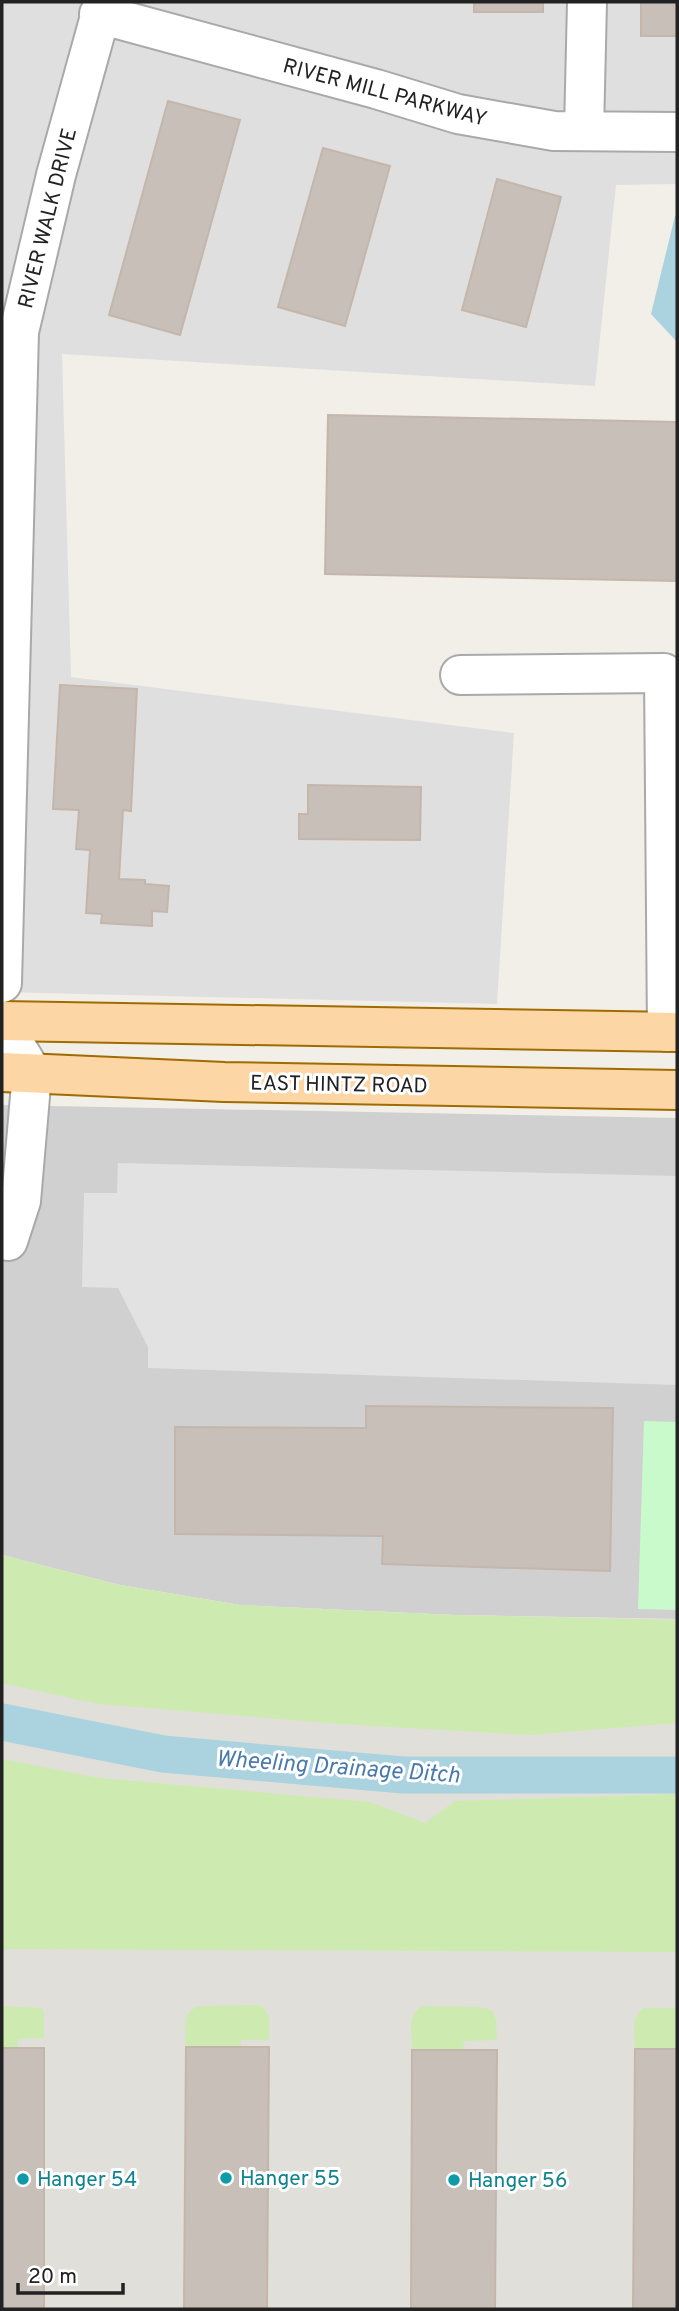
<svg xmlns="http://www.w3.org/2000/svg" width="679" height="2311" viewBox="0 0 679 2311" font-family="Overpass,sans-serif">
<rect width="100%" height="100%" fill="#f2efe9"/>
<!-- residential -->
<path fill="#e0dfdf" d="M 2,2 L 677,2 L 677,184 L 616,185 L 595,386 L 62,354 L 71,677 L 514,733 L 497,1004 L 2,992 Z"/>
<!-- religious -->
<path fill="#d0d0d0" d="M 2,1105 L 677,1118 L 677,1619 L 454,1615 L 240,1605 L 120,1585 L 2,1555 Z"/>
<!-- airport -->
<path fill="#e1dfda" d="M 2,1555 L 120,1585 L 240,1605 L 454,1615 L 677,1619 L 677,2309 L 2,2309 Z"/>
<!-- grass -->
<path fill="#cdebb0" d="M 2,1555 L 120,1585 L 240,1605 L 454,1615 L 677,1620 L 677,1723 L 529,1735 L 340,1724 L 98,1704 L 2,1683 Z
M 2,1759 L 100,1778 L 370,1802 L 425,1823 L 455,1801 L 677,1794 L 677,1952 L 2,1949 Z
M 258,2005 C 273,2011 269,2026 269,2040 L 241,2040 L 241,2047 L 186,2047 C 186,2030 181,2014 198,2006 Z
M 2,2006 L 42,2008 L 44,2013 L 44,2038 L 18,2039 L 18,2048 L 2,2048 Z
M 423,2006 L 480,2007 L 491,2010 L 496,2019 L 497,2040 L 464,2041 L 463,2050 L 412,2050 C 412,2034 406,2013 423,2006 Z
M 644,2008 L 677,2008 L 677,2049 L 635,2049 C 635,2035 630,2016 644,2008 Z"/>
<!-- park -->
<path fill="#c8facc" d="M 644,1421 L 677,1422 L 677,1610 L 638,1609 Z"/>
<!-- parking -->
<path fill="#e2e2e2" d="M 118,1163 L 677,1176 L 677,1385 L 148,1368 L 148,1347 L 118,1288 L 82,1287 L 84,1193 L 117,1193 Z"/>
<!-- water -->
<path fill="#aad3df" d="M 675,216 L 677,216 L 677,342 L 651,314 Z"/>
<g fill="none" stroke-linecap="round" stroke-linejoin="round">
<!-- canal -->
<path stroke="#aad3df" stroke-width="37" d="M 2,1722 L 163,1754 L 403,1775 L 677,1775"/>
</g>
<!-- building -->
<path fill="#c7bfb8" stroke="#c4b6ab" stroke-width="2" d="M 474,2 L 543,2 L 543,12 L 474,12 Z
M 641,2 L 677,2 L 677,36 L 641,36 Z
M 168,101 L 240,120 L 180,335 L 109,315 Z
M 323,148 L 390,166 L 345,326 L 278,307 Z
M 497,179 L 561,197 L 526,327 L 462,310 Z
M 328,415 L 677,422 L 677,581 L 325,574 Z
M 60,685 L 137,689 L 131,811 L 123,810 L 119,879 L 145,880 L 145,884 L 169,886 L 167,912 L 152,911 L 152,926 L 101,923 L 102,914 L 86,913 L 90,850 L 76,849 L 79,810 L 53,809 Z
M 308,785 L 421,787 L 420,840 L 299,839 L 299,814 L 308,814 Z
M 366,1406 L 613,1408 L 610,1571 L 382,1564 L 383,1536 L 175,1534 L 175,1427 L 366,1428 Z
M 186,2047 L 269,2047 L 267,2309 L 184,2309 Z
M 2,2048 L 44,2048 L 44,2309 L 2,2309 Z
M 635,2049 L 677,2049 L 677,2309 L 633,2309 Z
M 412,2050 L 497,2050 L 495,2309 L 411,2309 Z"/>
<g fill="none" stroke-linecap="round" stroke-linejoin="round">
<defs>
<path id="minor" d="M 99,14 L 376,89 L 458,114 L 554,131 L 677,132
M 584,131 L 587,2
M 460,675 L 664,673 L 667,1032
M 2,983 L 19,332 L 56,175 L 104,2
M 2,1023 L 32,1073 L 21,1201 L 8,1241 L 2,1230"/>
<path id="major" d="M 2,1021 L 677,1032
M 2,1072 L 224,1082 L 677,1090"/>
</defs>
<!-- minor casing -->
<use href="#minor" stroke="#a9a9a9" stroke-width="42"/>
<!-- major casing -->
<use href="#major" stroke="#a06b00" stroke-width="42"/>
<!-- minor -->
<use href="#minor" stroke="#fff" stroke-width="38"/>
<!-- major -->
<use href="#major" stroke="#fcd6a4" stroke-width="38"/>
</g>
<!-- markers -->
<g fill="#0f9aa8" stroke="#fff" stroke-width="2.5">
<circle cx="226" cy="2178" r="7"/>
<circle cx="23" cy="2179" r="7"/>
<circle cx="454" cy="2180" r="7"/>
</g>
<g text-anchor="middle" stroke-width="6" stroke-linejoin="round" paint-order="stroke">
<!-- street labels -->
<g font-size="21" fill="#222" stroke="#fff">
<text transform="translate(385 92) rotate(15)" y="7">RIVER MILL PARKWAY</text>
<text transform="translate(47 218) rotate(-76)" y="7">RIVER WALK DRIVE</text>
<text transform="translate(339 1084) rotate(1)" y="7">EAST HINTZ ROAD</text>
</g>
<!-- culture labels -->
<g font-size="21" fill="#0d838f" stroke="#fff" text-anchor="start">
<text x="240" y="2185">Hanger 55</text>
<text x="37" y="2186">Hanger 54</text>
<text x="468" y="2187">Hanger 56</text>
</g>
<!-- water labels -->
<g font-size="23" font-style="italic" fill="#4a7aab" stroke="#fff">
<text transform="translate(338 1766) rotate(4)" y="8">Wheeling Drainage Ditch</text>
</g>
</g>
<!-- border -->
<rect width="679" height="2311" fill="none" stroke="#222222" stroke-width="7"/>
<!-- scale -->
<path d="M18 2283v10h105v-10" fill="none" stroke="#222222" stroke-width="3.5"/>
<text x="28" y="2283" font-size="21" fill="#222222" stroke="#ffffff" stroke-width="5" paint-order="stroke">20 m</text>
</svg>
